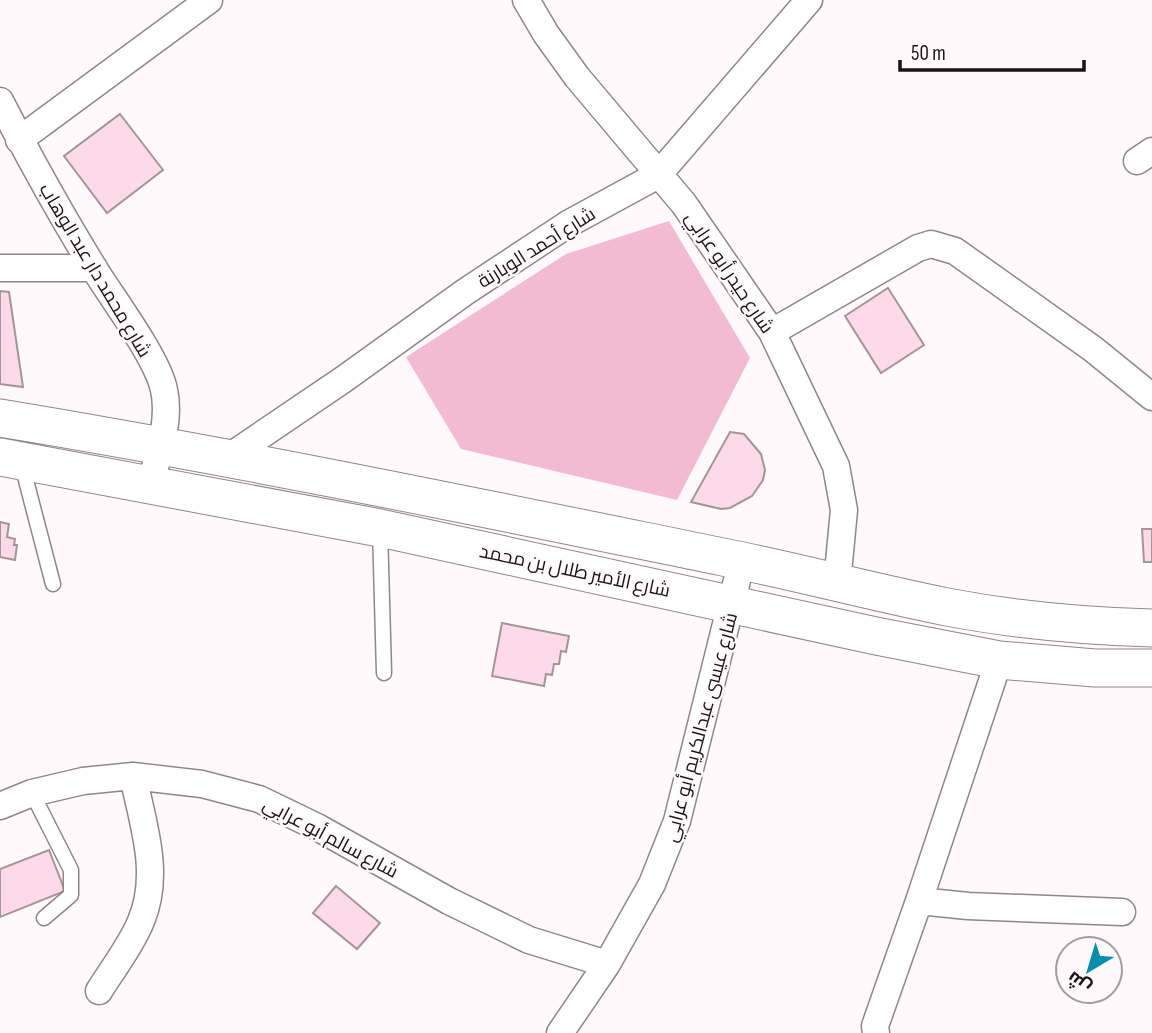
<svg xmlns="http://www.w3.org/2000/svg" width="1152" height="1033" viewBox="0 0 1152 1033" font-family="'Sofia Sans Condensed',Cairo,sans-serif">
<rect width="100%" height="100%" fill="#fff9fb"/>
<!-- green -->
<path fill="#f3bbd1" d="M 669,221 L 750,358 L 677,500 L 461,449 L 406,357 L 566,254 Z"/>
<!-- building -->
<path fill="#fcdae7" stroke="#a3959a" stroke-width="2" d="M 120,114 L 163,170 L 107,213 L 64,156 Z
M 888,288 L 924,345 L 881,373 L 845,316 Z
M 0,291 L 9,292 L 23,387 L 0,384 Z
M 730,432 L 744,434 L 761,454 L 765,470 L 763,480 L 752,496 L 730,508 L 721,509 L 691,502 Z
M 0,522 L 9,524 L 7,537 L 15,539 L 14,545 L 17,545 L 15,560 L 0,557 Z
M 1142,529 L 1152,529 L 1152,562 L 1144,562 Z
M 502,623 L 569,636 L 566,652 L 561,651 L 559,664 L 554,664 L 552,675 L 546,674 L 544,686 L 492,676 Z
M 49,850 L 65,891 L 0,917 L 0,869 Z
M 336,886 L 380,923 L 357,949 L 313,913 Z"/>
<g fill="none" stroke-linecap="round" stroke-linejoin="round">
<defs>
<path id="lane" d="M 22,465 L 53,584
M 380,529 L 384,673
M 32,793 L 71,870 L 71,895 L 44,918"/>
<path id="street" d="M 526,0 L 546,34 L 577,77 L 684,204 L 772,332 L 836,466 L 844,510 L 837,583
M 0,101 C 30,159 61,215 95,270 C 113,299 158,359 164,390 C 171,421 158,455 150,485
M 19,140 L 209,0
M 1137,161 L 1152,151
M 0,268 L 94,268
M 772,332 L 918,248 L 931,244 L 955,251 L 1093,349 L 1152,397
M 229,457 L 344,379 L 465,292 L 568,224 L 658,175 L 809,0
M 0,806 L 32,793 L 83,781 L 133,776 L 202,784 L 259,799 L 317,827 L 449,901 L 529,940 L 607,964
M 919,901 L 968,906 L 1122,912
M 99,991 C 112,970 132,944 141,921 C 161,874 143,824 133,776
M 560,1033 L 607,964 L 652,884 L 677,821 L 742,560
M 876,1033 L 875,1026 L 919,901 L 999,660"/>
<path id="secondary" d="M 0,418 C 242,458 482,508 723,557 C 798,572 872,592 947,607 C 1015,620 1083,626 1152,628
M 0,457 L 380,528 L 876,636 L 999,660 L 1095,668 L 1152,668"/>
</defs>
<!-- lane casing -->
<use href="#lane" stroke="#92858a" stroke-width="17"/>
<!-- street casing -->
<use href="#street" stroke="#92858a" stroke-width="29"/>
<!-- secondary casing -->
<use href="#secondary" stroke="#92858a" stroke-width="39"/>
<!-- lane -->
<use href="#lane" stroke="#fff" stroke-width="14"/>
<!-- street -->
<use href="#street" stroke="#fff" stroke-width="26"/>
<!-- secondary -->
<use href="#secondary" stroke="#fff" stroke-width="37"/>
</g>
<g text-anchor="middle" stroke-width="5" stroke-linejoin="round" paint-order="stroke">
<!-- street labels -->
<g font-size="19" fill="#191416" stroke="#fff9fb">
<text transform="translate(536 247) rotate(-32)" y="7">شارع أحمد الوبارنة</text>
<text transform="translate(96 270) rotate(59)" y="7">شارع محمد دار عبد الوهاب</text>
<text transform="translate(730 272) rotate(56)" y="7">شارع حيدر أبو عرابي</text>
<text transform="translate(575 570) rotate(12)" y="7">شارع الأمير طلال بن محمد</text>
<text transform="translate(700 727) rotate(-75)" y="7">شارع عيسى عبدالكريم أبو عرابي</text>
<text transform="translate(331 837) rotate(28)" y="7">شارع سالم أبو عرابي</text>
</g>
</g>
<!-- north arrow -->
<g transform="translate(1089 970) rotate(218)"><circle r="33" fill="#fff9fb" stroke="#a39d9f" stroke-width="2"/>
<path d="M0-5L12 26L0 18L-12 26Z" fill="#078eac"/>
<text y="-10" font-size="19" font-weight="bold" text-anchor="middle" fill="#191416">ش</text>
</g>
<!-- scale -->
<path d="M900 60v10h184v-10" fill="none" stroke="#191416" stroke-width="3.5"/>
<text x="911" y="60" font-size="21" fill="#191416" stroke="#fff9fb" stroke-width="5" paint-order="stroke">50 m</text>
</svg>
